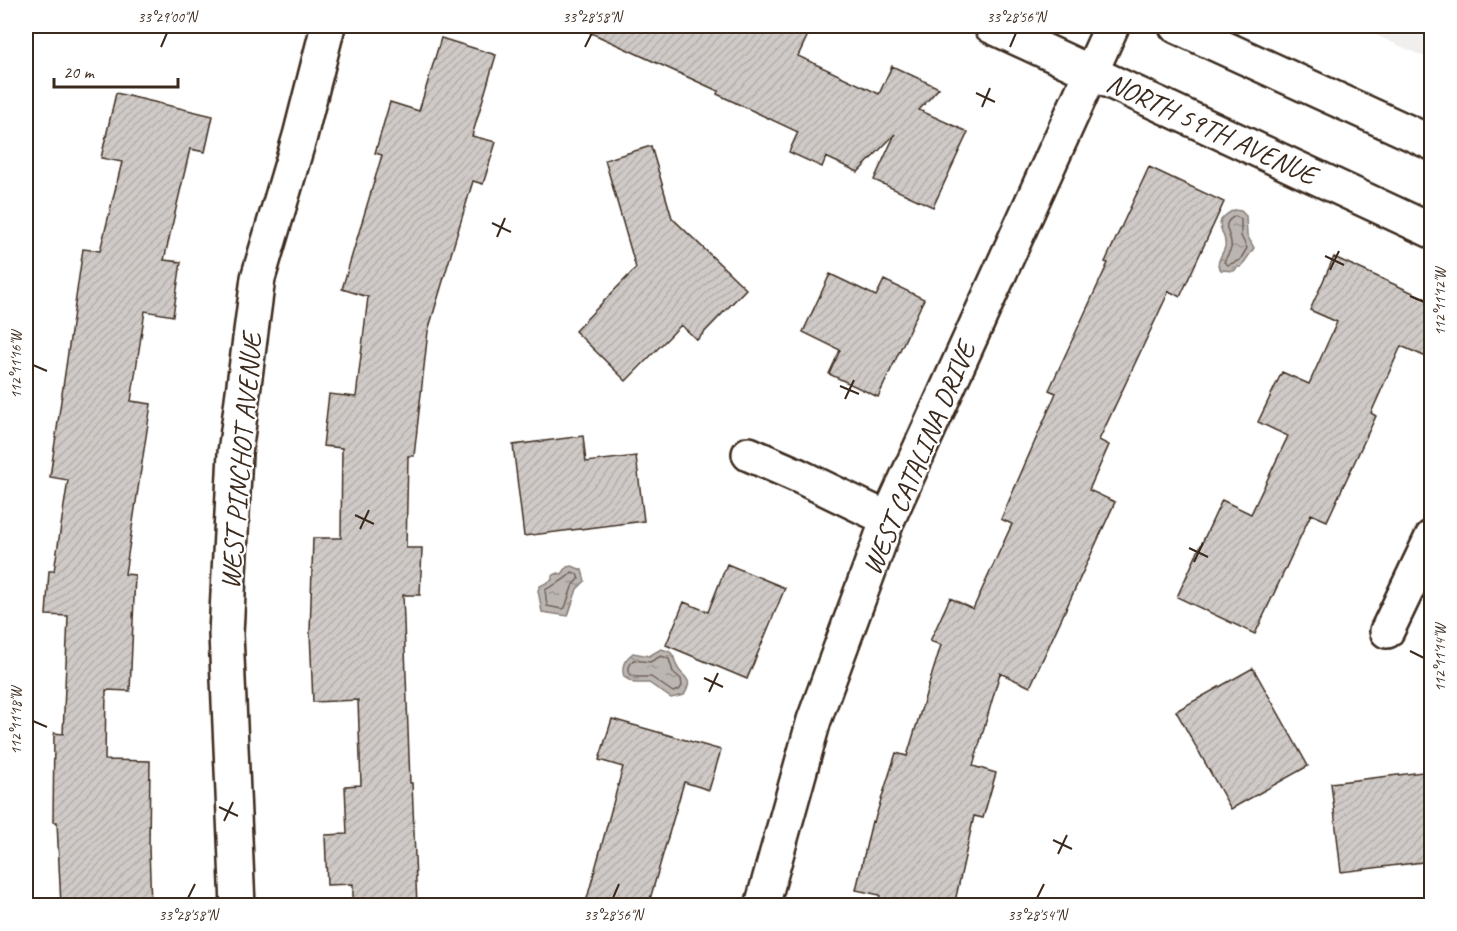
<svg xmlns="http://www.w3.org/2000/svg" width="1457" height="931" viewBox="0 0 1457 931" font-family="Caveat,sans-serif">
<defs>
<pattern id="water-ripples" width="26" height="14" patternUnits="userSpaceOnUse" patternTransform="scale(1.5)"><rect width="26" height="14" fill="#bcb6b3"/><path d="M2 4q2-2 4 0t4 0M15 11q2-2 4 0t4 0" fill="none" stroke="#9a9491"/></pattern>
<pattern id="building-hatch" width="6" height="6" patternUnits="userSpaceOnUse" patternTransform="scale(1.5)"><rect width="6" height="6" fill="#cfcac7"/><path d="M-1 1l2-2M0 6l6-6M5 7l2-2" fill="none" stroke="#b3aeaa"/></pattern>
</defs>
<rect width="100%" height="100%" fill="#fff"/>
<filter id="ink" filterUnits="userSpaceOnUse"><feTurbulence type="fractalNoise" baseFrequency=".0167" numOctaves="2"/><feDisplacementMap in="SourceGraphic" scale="12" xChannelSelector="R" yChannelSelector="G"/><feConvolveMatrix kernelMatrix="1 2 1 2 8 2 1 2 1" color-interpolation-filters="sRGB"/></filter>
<g filter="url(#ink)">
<!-- built -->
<path fill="#f1efee" d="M 1356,26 L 1431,26 L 1431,60 Z"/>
<!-- water -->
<path fill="url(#water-ripples)" stroke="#887e77" stroke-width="1.5" d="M 1234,210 L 1241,211 L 1246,216 L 1247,235 L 1254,248 L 1241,267 L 1238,267 L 1234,271 L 1221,270 L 1218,265 C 1219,258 1223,253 1225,247 C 1228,231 1207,224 1234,210 Z
M 572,566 L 582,570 L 585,581 L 577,589 L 568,616 L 542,612 L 538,590 L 540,586 L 552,580 L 552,576 L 558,573 L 562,574 L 567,567 Z
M 661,649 C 679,653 671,659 679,670 C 687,680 693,680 684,695 L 671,698 L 649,683 L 634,683 L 624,677 C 621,666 624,660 633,653 L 649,656 Z"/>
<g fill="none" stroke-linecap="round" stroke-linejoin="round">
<!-- shore -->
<path stroke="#6f625a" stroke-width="1.5" d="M 1235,216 L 1241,219 L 1241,236 L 1247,248 L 1240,260 L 1228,265 L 1224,262 C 1226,257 1230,252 1231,248 C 1234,234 1217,226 1235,216 Z
M 572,572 L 577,574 L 579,579 L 572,587 L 565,608 L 562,609 L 547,606 L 545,590 C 555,584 565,581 572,572 Z
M 661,656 L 669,659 L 673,672 L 681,679 L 682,686 L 679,690 L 673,692 L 651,677 L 635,677 L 629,673 L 629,667 L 633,660 L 650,662 Z"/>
</g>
<!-- building -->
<path fill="url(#building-hatch)" stroke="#3b2a1e" stroke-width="1.5" d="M 576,26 L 812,26 L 798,56 L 879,94 L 892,66 L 939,88 L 919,110 L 968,132 L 933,207 L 874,180 L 895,134 L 858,172 L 826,157 L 822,167 L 789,152 L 798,132 L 717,94 L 718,91 Z
M 441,38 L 496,55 L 472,136 L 496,142 L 483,184 L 473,181 L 428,331 L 414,456 L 408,456 L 406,548 L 422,548 L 420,595 L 403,595 L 410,783 L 412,783 L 417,906 L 353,906 L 353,884 L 327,885 L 325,835 L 347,834 L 345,786 L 361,785 L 358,700 L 313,702 L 310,632 L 313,538 L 341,538 L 342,448 L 323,446 L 329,394 L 356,397 L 368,297 L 342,289 L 382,155 L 375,153 L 390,102 L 419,111 Z
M 116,93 L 213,116 L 205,152 L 190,149 L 164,260 L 181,262 L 173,316 L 145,311 L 131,401 L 151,404 L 125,574 L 135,575 L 130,691 L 106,690 L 105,760 L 150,761 L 149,848 L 151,906 L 61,906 L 57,822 L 53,822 L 54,733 L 63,734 L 68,616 L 46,615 L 49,571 L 54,571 L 68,480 L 50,477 L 83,249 L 100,251 L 122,162 L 101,158 Z
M 651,146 L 672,218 L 746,289 L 697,340 L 681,325 L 626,381 L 575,331 L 636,268 L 605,160 Z
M 1149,167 L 1224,202 L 1180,297 L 1169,291 L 1099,440 L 1109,445 L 1089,490 L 1115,502 L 1030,687 L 1000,673 L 973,766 L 996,773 L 983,818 L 974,816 L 954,906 L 878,906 L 880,895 L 856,890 L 872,821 L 874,822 L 896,753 L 907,756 L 941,645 L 930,641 L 950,598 L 973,609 L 1012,524 L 1001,519 L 1056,393 L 1049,390 L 1108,263 L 1105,262 Z
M 1334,257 L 1431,301 L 1431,359 L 1401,346 L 1371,413 L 1376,416 L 1327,521 L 1311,514 L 1255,634 L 1177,597 L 1222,500 L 1251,514 L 1288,436 L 1258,422 L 1282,372 L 1309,384 L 1337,322 L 1310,310 Z
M 830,274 L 876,296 L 884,280 L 924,299 L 878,397 L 829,374 L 840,350 L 803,332 Z
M 583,436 L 586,462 L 636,456 L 644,521 L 524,536 L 513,445 Z
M 727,564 L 785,588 L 747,679 L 666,645 L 684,602 L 708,612 Z
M 1253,668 L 1308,766 L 1231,809 L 1176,711 Z
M 612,719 L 721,750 L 709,790 L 684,782 L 648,906 L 585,906 L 623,767 L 599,760 Z
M 1431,771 L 1431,861 L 1341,872 L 1331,783 Z"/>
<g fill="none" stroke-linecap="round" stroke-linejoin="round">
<defs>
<path id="street" d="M 991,26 L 1432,231
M 749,454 L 799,476 L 888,519
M 1387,631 L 1432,537
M 238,906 L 226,634 L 235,453 L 258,278 L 300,136 L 328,26
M 762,906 L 814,720 L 888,519 L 1112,26"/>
<path id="secondary" d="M 1176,26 L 1432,143"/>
</defs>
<!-- street casing -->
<use href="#street" stroke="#3b2a1e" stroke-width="38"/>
<!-- secondary casing -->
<use href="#secondary" stroke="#3b2a1e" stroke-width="38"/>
<!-- street -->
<use href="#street" stroke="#fff" stroke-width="33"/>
<!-- secondary -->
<use href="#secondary" stroke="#fff" stroke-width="33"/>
</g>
</g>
<!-- ticks -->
<path fill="none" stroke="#3b2a1e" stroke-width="2" d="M 161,47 L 167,33M 585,47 L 592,33M 1010,47 L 1016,33M 976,93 L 995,102M 982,107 L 990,88M 492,223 L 511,232M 497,237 L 505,218M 1325,256 L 1344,265M 1330,270 L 1339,251M 1410,296 L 1424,302M 33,365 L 47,371M 840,386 L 859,394M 845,399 L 854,380M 355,515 L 374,524M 360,529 L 369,510M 1189,548 L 1208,557M 1194,562 L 1203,543M 1410,651 L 1424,658M 704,678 L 723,687M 709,692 L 718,673M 33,721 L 47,727M 219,807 L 238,816M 224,821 L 233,802M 1053,840 L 1072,849M 1058,854 L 1067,835M 188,898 L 195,884M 613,898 L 619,884M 1037,898 L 1044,884"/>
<g text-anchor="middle" stroke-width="4.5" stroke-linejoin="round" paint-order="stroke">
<!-- street labels -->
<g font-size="28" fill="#3b2a1e" stroke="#fff">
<text transform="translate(1212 128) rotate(25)" y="10">NORTH 59TH AVENUE</text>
<text transform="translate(918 458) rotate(-67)" y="10">WEST CATALINA DRIVE</text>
<text transform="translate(240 461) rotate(-85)" y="10">WEST PINCHOT AVENUE</text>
</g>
</g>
<!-- margin -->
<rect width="1457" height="931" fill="none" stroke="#fff" stroke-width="66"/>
<!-- scale -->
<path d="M54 78v9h124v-9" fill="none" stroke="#3b2a1e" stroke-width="3"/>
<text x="63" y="78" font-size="18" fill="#3b2a1e" stroke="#ffffff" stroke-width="4.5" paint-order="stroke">20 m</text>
<rect x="33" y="33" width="1391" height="865" fill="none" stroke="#3b2a1e" stroke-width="2"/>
<g font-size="15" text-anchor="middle" fill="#3b2a1e">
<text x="167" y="22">33°29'00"N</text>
<text x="592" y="22">33°28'58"N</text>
<text x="1016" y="22">33°28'56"N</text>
<text transform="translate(1440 302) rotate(-90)" y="5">112°11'12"W</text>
<text transform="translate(16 365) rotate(-90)" y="5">112°11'16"W</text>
<text transform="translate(1440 658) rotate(-90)" y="5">112°11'14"W</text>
<text transform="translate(16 721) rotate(-90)" y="5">112°11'18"W</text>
<text x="188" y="920">33°28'58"N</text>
<text x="613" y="920">33°28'56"N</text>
<text x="1037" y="920">33°28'54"N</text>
</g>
</svg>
